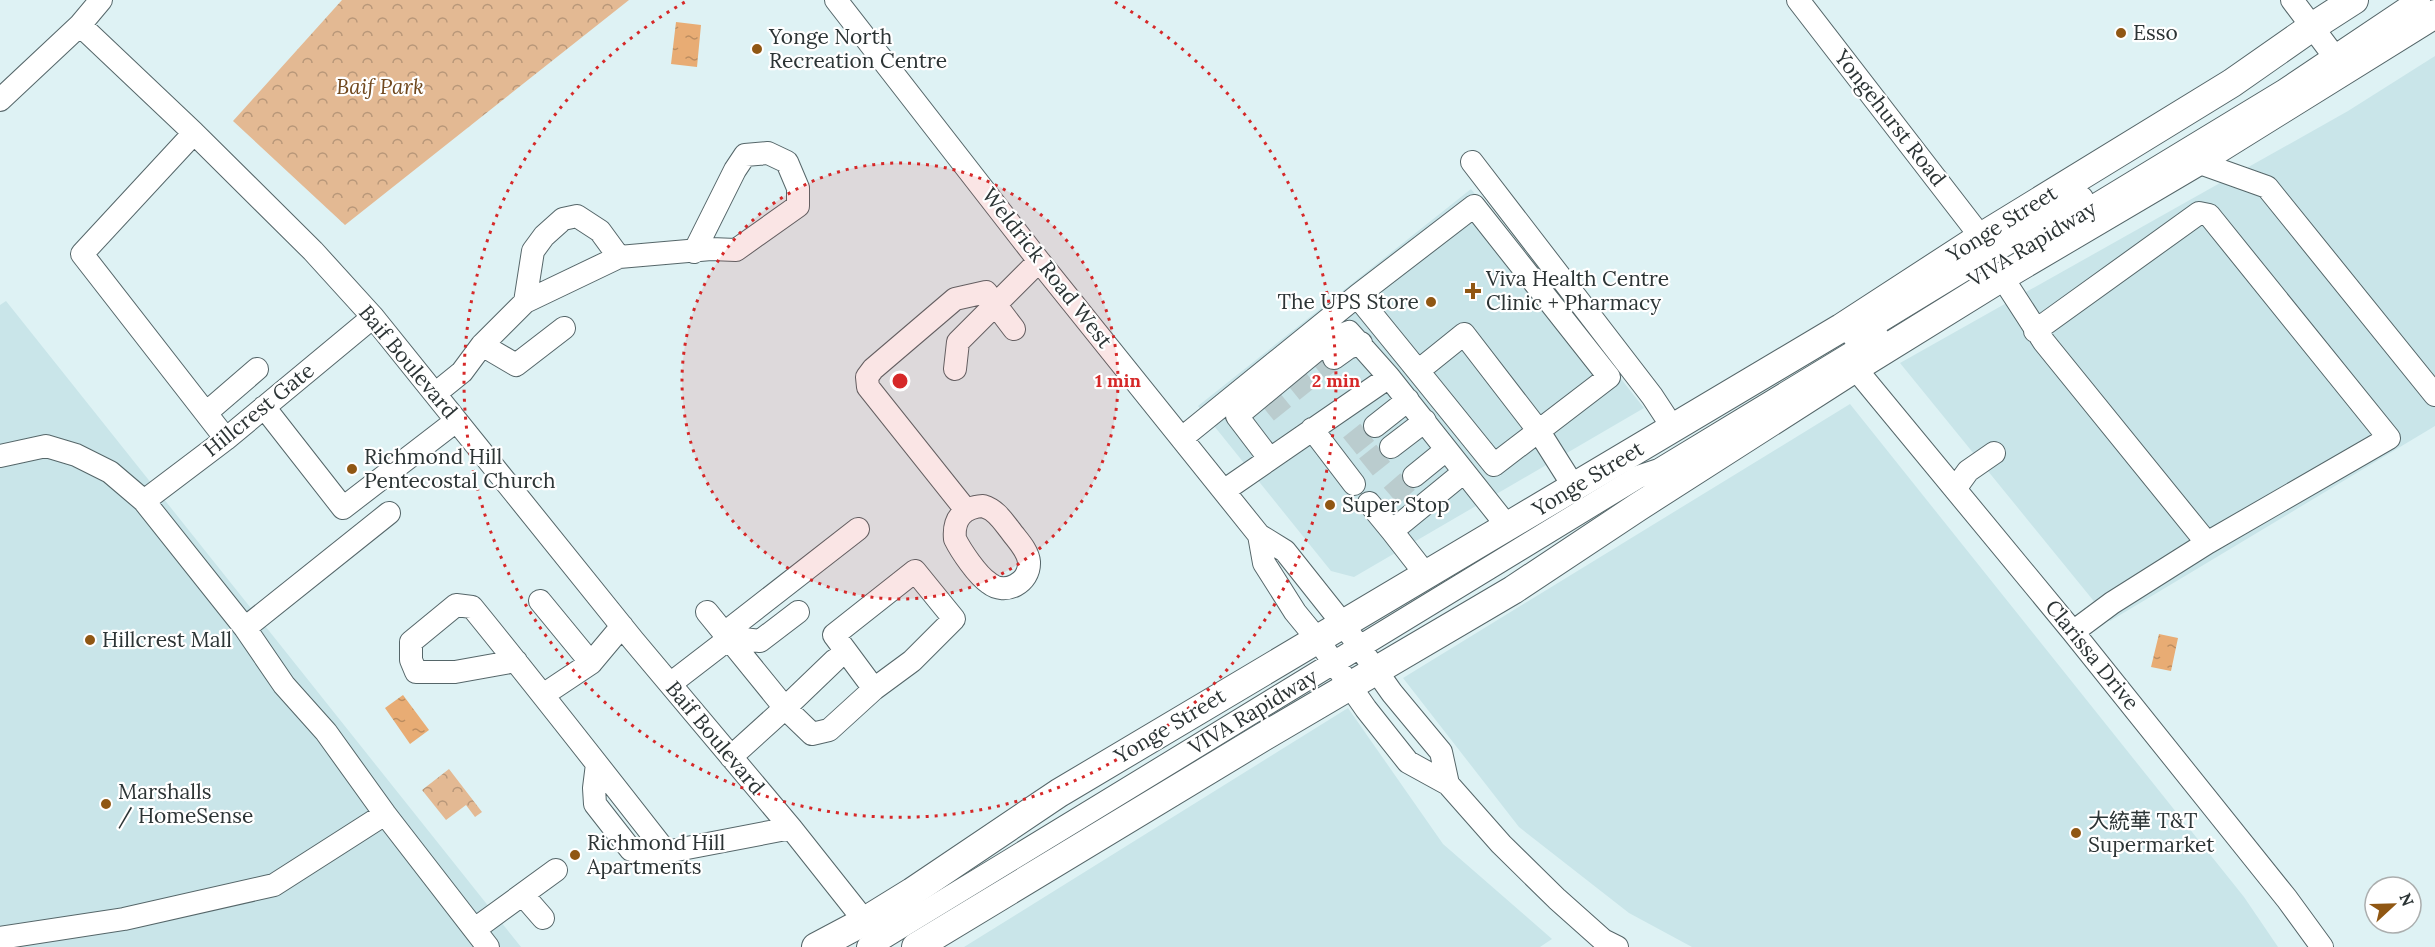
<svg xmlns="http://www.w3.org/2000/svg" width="2435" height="947" viewBox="0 0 2435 947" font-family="Lora,'Noto Sans SC',serif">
<defs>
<pattern id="park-crowns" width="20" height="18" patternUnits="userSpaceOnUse" patternTransform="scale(1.5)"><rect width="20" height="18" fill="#e3b993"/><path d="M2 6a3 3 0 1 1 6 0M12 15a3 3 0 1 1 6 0" fill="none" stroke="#b89779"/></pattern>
<pattern id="water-ripples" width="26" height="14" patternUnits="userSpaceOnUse" patternTransform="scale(1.5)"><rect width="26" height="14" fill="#e8ac74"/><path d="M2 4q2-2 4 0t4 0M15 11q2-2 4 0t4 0" fill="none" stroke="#bc8d60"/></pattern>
</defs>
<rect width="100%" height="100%" fill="#def2f4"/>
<!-- built -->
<path fill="#c9e5e9" d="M 2435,56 L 2435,426 L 2110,621 L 1900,363 L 2348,111 Z
M 1471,189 L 1644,408 L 1354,577 L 1331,571 L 1198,406 Z
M 6,301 L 521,947 L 0,947 L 0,305 Z
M 1850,404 L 2244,897 L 2278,947 L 1692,947 L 1629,913 L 1519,827 L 1403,678 Z
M 1348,708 L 1443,844 L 1552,939 L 1540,947 L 964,947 Z"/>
<!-- park -->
<path fill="url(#park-crowns)" d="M 342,0 L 629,0 L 345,225 L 233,121 Z
M 449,769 L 482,812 L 475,817 L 466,805 L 446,820 L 422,790 Z"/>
<!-- water -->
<path fill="url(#water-ripples)" d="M 676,22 L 701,25 L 697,67 L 671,64 Z
M 2159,634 L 2178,638 L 2171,671 L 2151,667 Z
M 403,695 L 429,730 L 410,744 L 385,708 Z"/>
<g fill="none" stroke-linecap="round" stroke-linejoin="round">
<!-- minor-tunnel -->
<path stroke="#baccce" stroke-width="22" stroke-dasharray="22 11" stroke-linecap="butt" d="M 1267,412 L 1334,358
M 1350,446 L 1375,426
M 1366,467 L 1391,447
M 1391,496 L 1414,476"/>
<defs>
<path id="minor" d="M 836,0 L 1039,261 L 1259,535 L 1285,551 L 1343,624 L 1392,693 L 1441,752 L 1448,784
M 1798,0 L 1981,237
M 2292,0 L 2343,68
M 80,25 L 194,133 L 313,251 L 373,317 L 633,640 L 791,828 L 875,934
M 0,100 L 80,25 L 101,0
M 194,133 L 82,254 L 226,439
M 1472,162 L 1652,396 L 1673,428
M 2197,162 L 2267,187 L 2435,395
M 2071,220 L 2285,90 L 2419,0
M 2002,277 L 2044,342 L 2207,543 L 2112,603 L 2073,632
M 525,302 L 533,251 L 544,236 L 563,219 L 577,216 L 600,231 L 619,257
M 2035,331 L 2199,213 L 2209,215 L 2389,438 L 2207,543
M 1854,337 L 2082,198
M 482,345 L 516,365 L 564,328
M 1334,358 L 1348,348 L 1361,343
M 1855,368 L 2073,632 L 2287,899 L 2322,947
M 955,369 L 958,342 L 1039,261
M 1418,371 L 1357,296 L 1474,206 L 1609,377 L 1494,465 L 1418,371 L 1464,334 L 1538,430 L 1574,487
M 436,393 L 462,372 L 482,345 L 525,302 L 619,257 L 711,249 L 736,250 L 798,206 L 798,188 L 787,162 L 768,153 L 745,155 L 735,170 L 694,252
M 264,407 L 343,508 L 456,421
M 206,413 L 257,369
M 1375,426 L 1408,400
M 1312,429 L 1354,484
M 1182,438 L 1357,296
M 1391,447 L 1425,421
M 0,456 L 46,446 L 76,455 L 110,472 L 144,501 L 245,628 L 284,685 L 326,732 L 385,814 L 488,947
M 1269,458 L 1237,416 L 1330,339 L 1349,332 L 1389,377
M 1414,476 L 1446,450
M 1955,489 L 1968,471 L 1994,453
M 1225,490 L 1389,377 L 1508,527
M 144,501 L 226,439 L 373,317
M 1369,503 L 1392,531
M 983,506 C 996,510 1002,520 1010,530 C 1017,540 1028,550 1029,562 C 1030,583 1005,596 989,583 C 977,575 961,551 955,539 C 953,519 963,507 983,506 Z
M 966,510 L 868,387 L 867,377 L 873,369 L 955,299 L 986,292 L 1014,329
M 1259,535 L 1264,563 L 1295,612 L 1318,640 L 1366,709 L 1408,762 L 1448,784 L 1501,844 L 1557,899 L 1603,940 L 1617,947
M 1427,576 L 1392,531 L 1464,472
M 540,601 L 591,663
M 707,612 L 785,708 L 835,660
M 245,628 L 389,513
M 727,637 L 760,641 L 798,612
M 516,661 L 455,672 L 416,672 L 411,660 L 411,642 L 456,605 L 472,607 C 538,688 602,770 666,852 L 791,828
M 670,684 L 722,644 L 731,628 L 858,529
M 543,695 L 591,663 L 622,626
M 731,757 L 785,708 L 812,734 L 829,730 L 874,689 L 912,661 L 954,619 L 915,571 L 834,635 L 874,689
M 597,764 L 594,788 L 595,804 L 631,850 L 642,853 L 666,852
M 523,895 L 543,918
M 475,929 L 556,870
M 0,938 L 124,919 L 274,885 L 385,814
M 868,947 L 1638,477 L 1659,470 L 1878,337"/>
<path id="major" d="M 816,947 L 865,921 L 912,892 L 1059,793 L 1841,328 L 1981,237 L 2232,83 L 2312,27 L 2354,0
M 916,947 L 1263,737 L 1513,590 L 1638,507 L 1855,368 L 2002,277 L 2197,162 L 2435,14"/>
</defs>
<!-- minor casing -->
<use href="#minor" stroke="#556669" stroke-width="24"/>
<!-- major casing -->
<use href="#major" stroke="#556669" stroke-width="30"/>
<!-- minor -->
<use href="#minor" stroke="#fff" stroke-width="22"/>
<!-- major -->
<use href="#major" stroke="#fff" stroke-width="28"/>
</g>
<!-- distance rings -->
<circle cx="900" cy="381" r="218" fill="#d62828" fill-opacity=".12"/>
<g fill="none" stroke="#d62828" stroke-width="3" stroke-dasharray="3 6">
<circle cx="900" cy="381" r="218"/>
<path d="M1115 2A436 436 0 1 1 685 2"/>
</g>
<!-- markers -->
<g fill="#905713" stroke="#fff" stroke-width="2">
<circle cx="2121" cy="33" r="6"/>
<circle cx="757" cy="49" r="6"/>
<path d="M1470 282h6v6h6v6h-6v6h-6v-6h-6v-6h6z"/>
<circle cx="1431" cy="302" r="6"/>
<circle cx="352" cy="469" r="6"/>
<circle cx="1330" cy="505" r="6"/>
<circle cx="90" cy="640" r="6"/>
<circle cx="106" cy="804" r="6"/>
<circle cx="2076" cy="833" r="6"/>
<circle cx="575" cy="855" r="6"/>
</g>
<g text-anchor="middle" stroke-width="4.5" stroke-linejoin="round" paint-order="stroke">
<!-- poi labels -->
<g font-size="21" fill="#2c3435" stroke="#fff" text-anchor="start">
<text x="2133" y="40">Esso</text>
<text x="769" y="44">Yonge North<tspan x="769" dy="24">Recreation Centre</tspan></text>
<text x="1486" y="286">Viva Health Centre<tspan x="1486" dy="24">Clinic + Pharmacy</tspan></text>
<text x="1419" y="309" text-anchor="end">The UPS Store</text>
<text x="364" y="464">Richmond Hill<tspan x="364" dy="24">Pentecostal Church</tspan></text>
<text x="1342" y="512">Super Stop</text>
<text x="102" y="647">Hillcrest Mall</text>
<text x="118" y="799">Marshalls<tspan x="118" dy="24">/ HomeSense</tspan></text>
<text x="2088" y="828">大統華 T&amp;T<tspan x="2088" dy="24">Supermarket</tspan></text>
<text x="587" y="850">Richmond Hill<tspan x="587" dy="24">Apartments</tspan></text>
</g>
<!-- park labels -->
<g font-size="21" font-style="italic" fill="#70481e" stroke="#fff">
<text x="380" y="94">Baif Park</text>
</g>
<!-- street labels -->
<g font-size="21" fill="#2c3435" stroke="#fff">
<text transform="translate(1890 118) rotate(52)" y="7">Yongehurst Road</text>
<text transform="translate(2002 224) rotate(-32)" y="7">Yonge Street</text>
<text transform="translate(2032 244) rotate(-31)" y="7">VIVA Rapidway</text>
<text transform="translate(1047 268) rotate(52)" y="7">Weldrick Road West</text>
<text transform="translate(408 362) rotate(50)" y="7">Baif Boulevard</text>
<text transform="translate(259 410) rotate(-39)" y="7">Hillcrest Gate</text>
<text transform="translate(1588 479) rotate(-31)" y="7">Yonge Street</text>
<text transform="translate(2092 655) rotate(51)" y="7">Clarissa Drive</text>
<text transform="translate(1253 712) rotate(-31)" y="7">VIVA Rapidway</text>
<text transform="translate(1170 726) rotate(-31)" y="7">Yonge Street</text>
<text transform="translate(715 738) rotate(50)" y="7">Baif Boulevard</text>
</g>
</g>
<circle cx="900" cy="381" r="9" fill="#d62828" stroke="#fff" stroke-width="3"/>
<g font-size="18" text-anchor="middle" font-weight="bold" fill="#d62828" stroke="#fff" stroke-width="4.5" stroke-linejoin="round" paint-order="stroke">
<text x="1118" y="387">1 min</text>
<text x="1336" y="387">2 min</text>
</g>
<!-- north arrow -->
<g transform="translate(2393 905) rotate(68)"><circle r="28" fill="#ffffff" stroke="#abaeae" stroke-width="1.5"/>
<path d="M0-4.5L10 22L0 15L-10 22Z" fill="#905713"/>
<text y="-9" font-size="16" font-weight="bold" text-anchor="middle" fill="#2c3435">N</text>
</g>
</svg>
